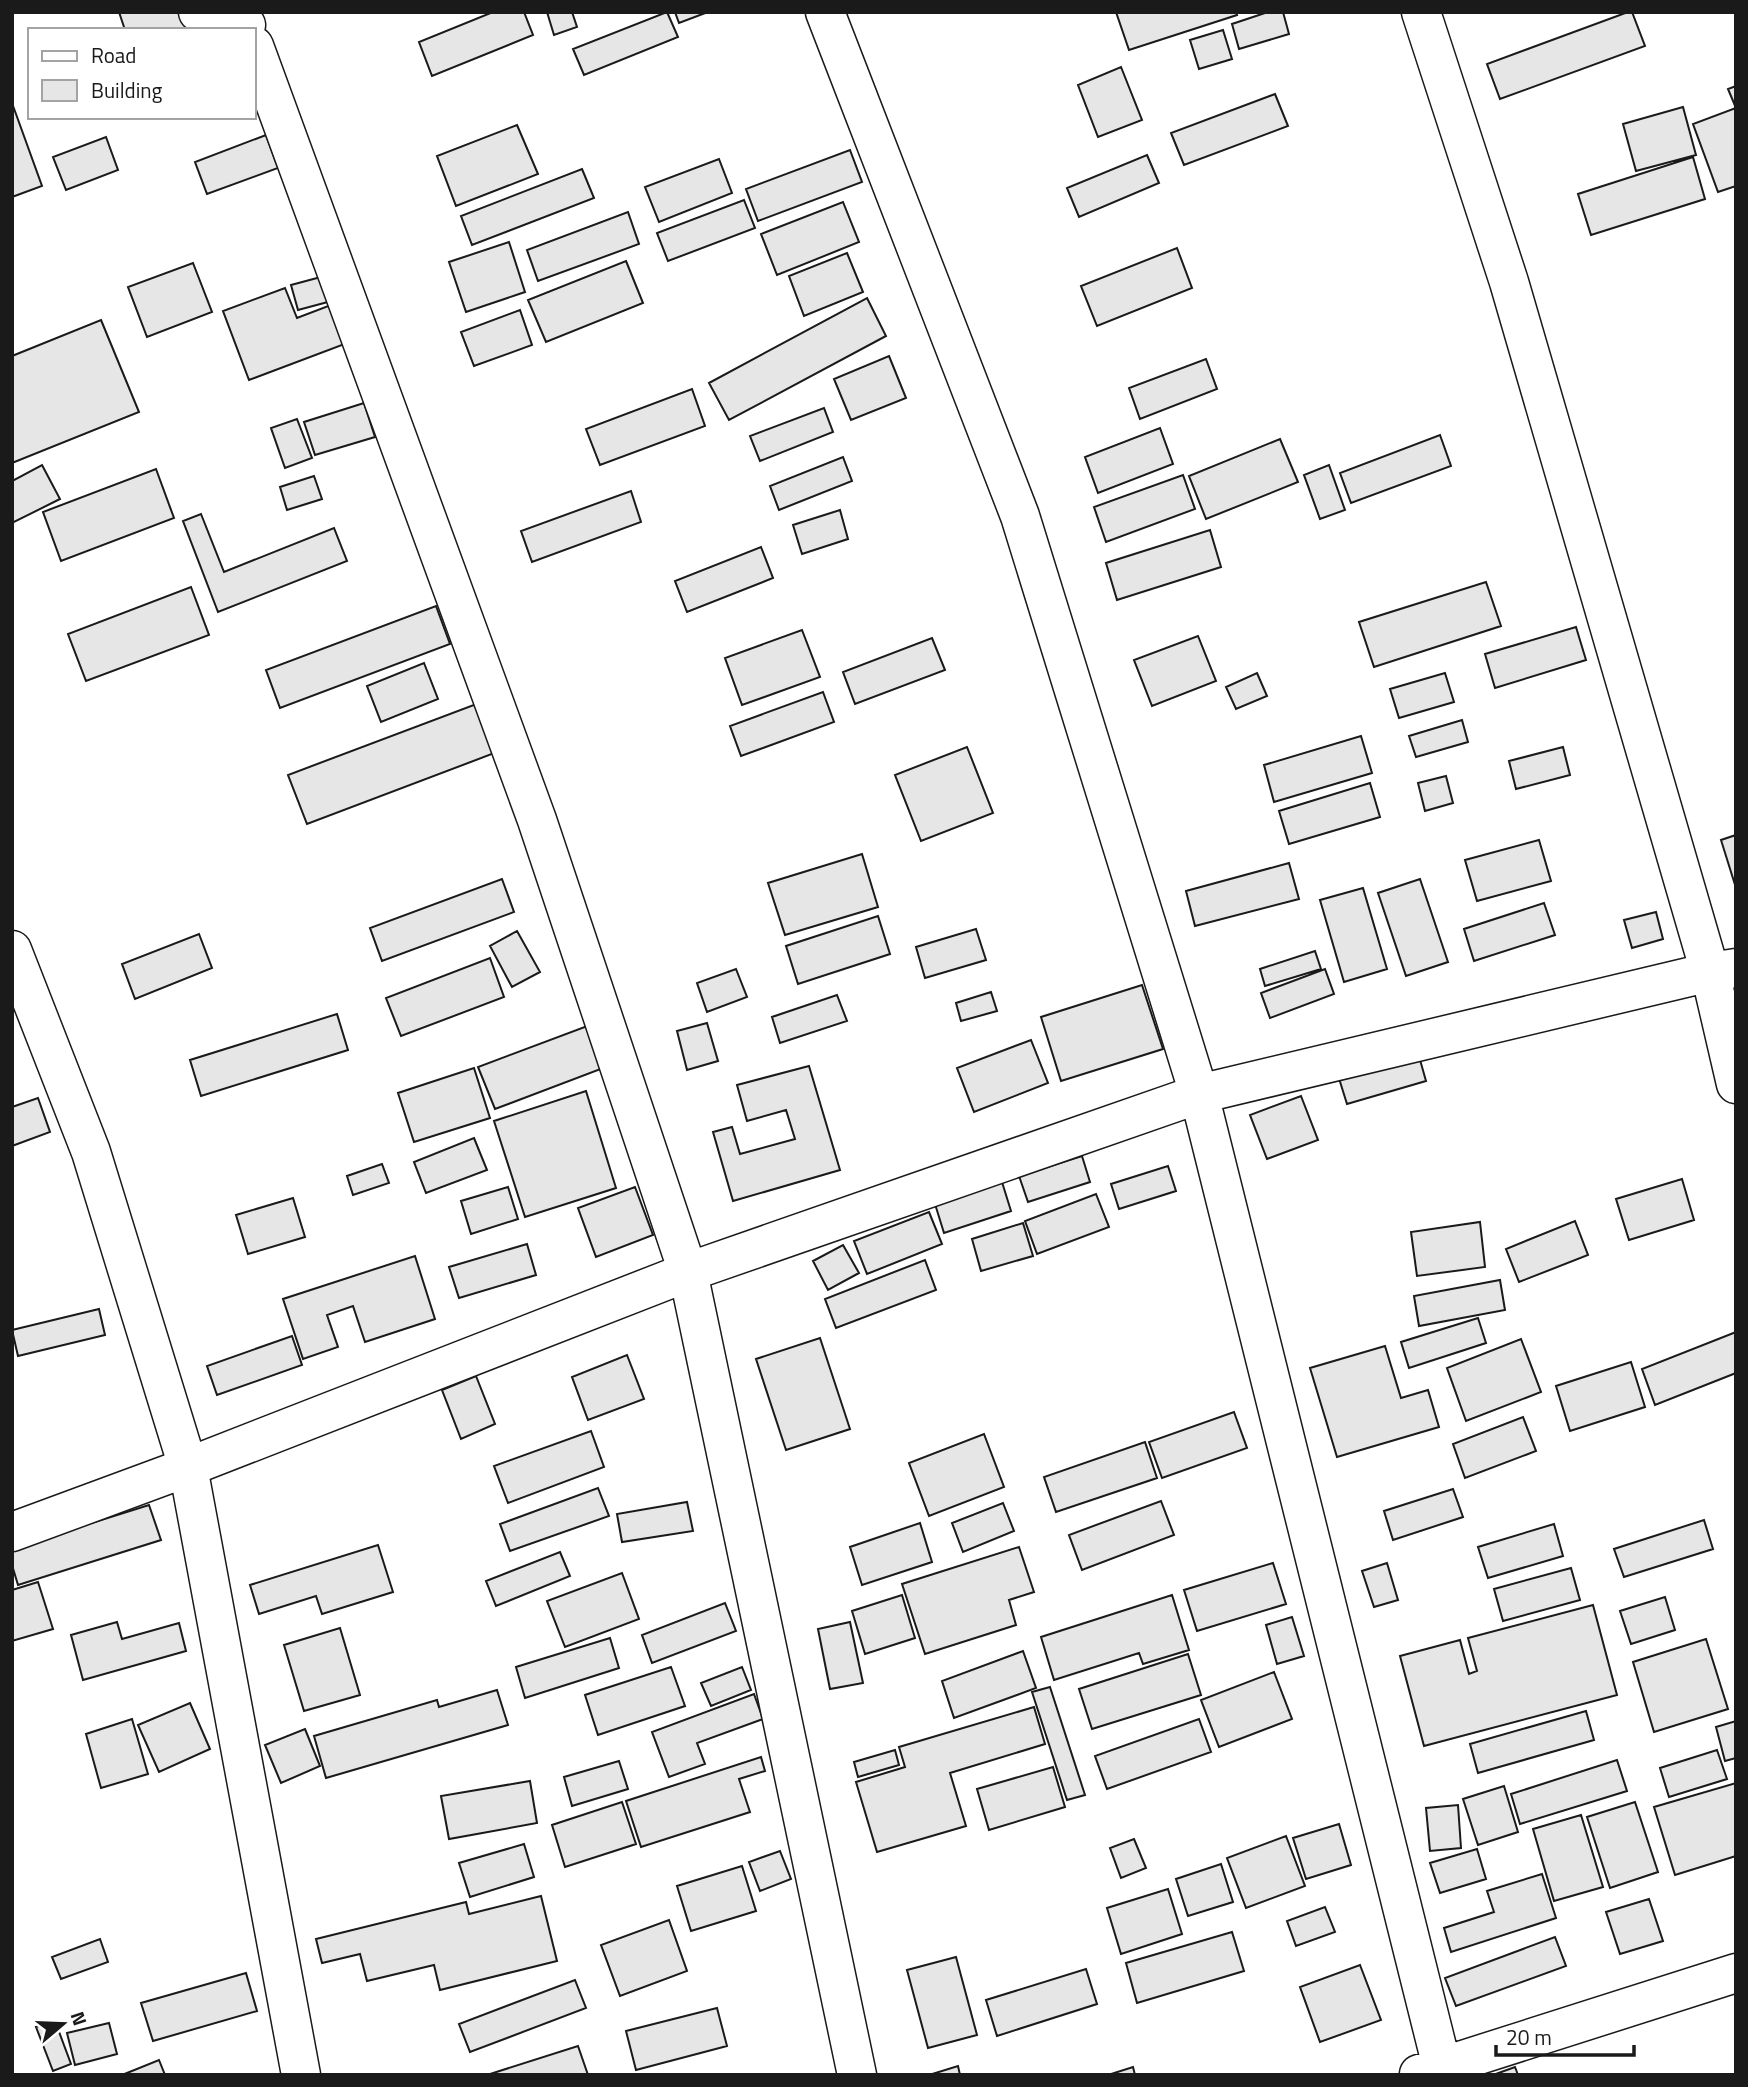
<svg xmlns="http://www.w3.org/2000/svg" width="1748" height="2087" viewBox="0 0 1748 2087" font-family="'Titillium Web',sans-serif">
<rect width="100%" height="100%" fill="#fff"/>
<!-- building -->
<path fill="#e6e6e6" stroke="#1a1a1a" stroke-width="2" d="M 119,12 L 207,12 L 211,21 L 189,30 L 125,30 Z
M 493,12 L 524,12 L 533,35 L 432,76 L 419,42 Z
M 547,12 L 572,12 L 577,27 L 554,35 Z
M 667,12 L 678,37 L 584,75 L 573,49 Z
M 675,12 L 708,12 L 679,23 Z
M 1116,12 L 1236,12 L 1237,15 L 1129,50 Z
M 1268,12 L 1283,12 L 1289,34 L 1239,49 L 1232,24 Z
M 1628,12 L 1632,12 L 1645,46 L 1500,99 L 1487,64 Z
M 1223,30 L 1232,59 L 1199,69 L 1190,40 Z
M 1121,67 L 1142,120 L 1098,137 L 1078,85 Z
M 1736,86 L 1736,186 L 1718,192 L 1693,124 L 1736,108 L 1728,89 Z
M 1275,94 L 1288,126 L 1184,165 L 1171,133 Z
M 12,103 L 42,186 L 12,197 Z
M 1683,107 L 1696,155 L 1636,171 L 1623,124 Z
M 517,125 L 538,174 L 456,206 L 437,156 Z
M 266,135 L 278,168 L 207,194 L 195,162 Z
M 106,137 L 118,170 L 66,190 L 53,157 Z
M 850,150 L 862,182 L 758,221 L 746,189 Z
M 1147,155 L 1159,183 L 1079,217 L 1067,188 Z
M 1693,157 L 1705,199 L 1591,235 L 1578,194 Z
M 719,159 L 732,193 L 659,222 L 645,187 Z
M 582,169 L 594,198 L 472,245 L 461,216 Z
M 744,200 L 755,228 L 668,261 L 657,233 Z
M 843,202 L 859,242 L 777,275 L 761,234 Z
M 628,212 L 639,244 L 538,281 L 527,250 Z
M 509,242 L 525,292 L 466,312 L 449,262 Z
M 1177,248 L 1192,288 L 1097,326 L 1081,286 Z
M 847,253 L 863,292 L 804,316 L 789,276 Z
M 626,261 L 643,303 L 546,342 L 528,300 Z
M 193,263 L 212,312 L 147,337 L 128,287 Z
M 332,274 L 339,299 L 298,310 L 291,285 Z
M 285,288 L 297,318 L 344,300 L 358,339 L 249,380 L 223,311 Z
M 867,298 L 886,336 L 729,420 L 709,383 Z
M 520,310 L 532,345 L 474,366 L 461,332 Z
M 101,320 L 139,412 L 12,463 L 12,356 Z
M 889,356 L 906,398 L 851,420 L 834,379 Z
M 1206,359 L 1217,389 L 1140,419 L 1129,388 Z
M 692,389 L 705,426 L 600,465 L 586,429 Z
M 364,403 L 375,437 L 315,455 L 304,422 Z
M 824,408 L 833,432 L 760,461 L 750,436 Z
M 297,419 L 312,458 L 285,468 L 271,428 Z
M 1160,428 L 1173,464 L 1098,493 L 1085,457 Z
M 1440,435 L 1451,466 L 1351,503 L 1340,473 Z
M 1280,439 L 1298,482 L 1206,519 L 1189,476 Z
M 843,457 L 852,481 L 779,510 L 770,486 Z
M 42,465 L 60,499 L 12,523 L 12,481 Z
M 1329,465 L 1345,510 L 1320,519 L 1304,475 Z
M 156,469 L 174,518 L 61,561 L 43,512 Z
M 1183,475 L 1195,509 L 1106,542 L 1094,507 Z
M 314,476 L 322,499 L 287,510 L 280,487 Z
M 631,491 L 641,522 L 532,562 L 521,531 Z
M 840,510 L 848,539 L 802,554 L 793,525 Z
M 201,514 L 224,572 L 334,528 L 347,561 L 218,612 L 183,521 Z
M 1210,530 L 1221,567 L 1117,600 L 1106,563 Z
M 761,547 L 773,578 L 687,612 L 675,581 Z
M 1486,582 L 1501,626 L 1374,667 L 1359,622 Z
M 191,587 L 209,635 L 86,681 L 68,634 Z
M 436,606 L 450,644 L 280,708 L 266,670 Z
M 1576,627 L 1586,660 L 1495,688 L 1485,654 Z
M 802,630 L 820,677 L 742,705 L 725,658 Z
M 1198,636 L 1216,681 L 1152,706 L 1134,660 Z
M 932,638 L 945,670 L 855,704 L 843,672 Z
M 424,663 L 438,699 L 381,722 L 367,686 Z
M 1257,673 L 1267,696 L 1236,709 L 1226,687 Z
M 1445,673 L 1454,702 L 1399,718 L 1390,689 Z
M 823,692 L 834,722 L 741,756 L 730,726 Z
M 487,700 L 505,749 L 307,824 L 288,775 Z
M 1462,720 L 1468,742 L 1416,757 L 1409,736 Z
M 1361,736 L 1372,773 L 1274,802 L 1264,765 Z
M 967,747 L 993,813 L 921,841 L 895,775 Z
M 1563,747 L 1570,775 L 1516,789 L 1509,761 Z
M 1446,776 L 1453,803 L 1425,811 L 1418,783 Z
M 1370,783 L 1380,817 L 1289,844 L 1279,811 Z
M 1736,835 L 1736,888 L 1721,840 Z
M 1539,840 L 1551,881 L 1477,901 L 1465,860 Z
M 862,854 L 878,907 L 785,935 L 768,883 Z
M 1289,863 L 1299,899 L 1195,926 L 1186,891 Z
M 502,879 L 514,912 L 382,961 L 370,928 Z
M 1420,879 L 1448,962 L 1406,976 L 1378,893 Z
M 1363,888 L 1387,969 L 1344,982 L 1320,900 Z
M 1544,903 L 1555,935 L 1474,961 L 1464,929 Z
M 1656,912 L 1663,939 L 1632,948 L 1624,920 Z
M 878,916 L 890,954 L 798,984 L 786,946 Z
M 976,929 L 986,960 L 925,978 L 916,947 Z
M 517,931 L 540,972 L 512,987 L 490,946 Z
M 199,934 L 212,968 L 135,999 L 122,964 Z
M 1315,951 L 1321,969 L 1265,986 L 1260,969 Z
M 490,958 L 504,997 L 401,1036 L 386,998 Z
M 736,969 L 747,997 L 707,1012 L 697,983 Z
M 1325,969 L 1334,994 L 1270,1018 L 1261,993 Z
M 1142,985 L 1163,1049 L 1061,1081 L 1041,1017 Z
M 991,992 L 997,1011 L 961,1021 L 956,1003 Z
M 837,995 L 847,1021 L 780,1043 L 772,1017 Z
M 337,1014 L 348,1050 L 201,1096 L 190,1060 Z
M 707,1023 L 718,1061 L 687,1070 L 677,1031 Z
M 590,1025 L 606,1067 L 495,1109 L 478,1067 Z
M 1031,1040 L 1048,1083 L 974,1112 L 957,1068 Z
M 1417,1049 L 1426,1081 L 1347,1104 L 1337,1072 Z
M 809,1066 L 840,1170 L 733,1201 L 713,1132 L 732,1127 L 740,1154 L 795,1139 L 786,1110 L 747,1121 L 737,1085 Z
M 474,1068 L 490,1118 L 414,1142 L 398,1093 Z
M 586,1091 L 616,1188 L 525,1217 L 494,1121 Z
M 1301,1096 L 1318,1140 L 1267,1159 L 1250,1115 Z
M 38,1098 L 50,1132 L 12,1146 L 12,1107 Z
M 474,1138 L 487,1170 L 426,1193 L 414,1162 Z
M 1082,1156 L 1090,1182 L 1028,1202 L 1019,1176 Z
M 382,1164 L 389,1183 L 353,1195 L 347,1176 Z
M 1168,1166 L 1176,1191 L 1119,1209 L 1111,1184 Z
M 1682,1179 L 1694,1220 L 1629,1240 L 1616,1199 Z
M 1002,1182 L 1011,1211 L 944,1233 L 935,1204 Z
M 508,1187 L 518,1219 L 471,1234 L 461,1201 Z
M 635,1187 L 653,1235 L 596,1257 L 578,1208 Z
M 1096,1194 L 1109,1227 L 1037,1254 L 1025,1221 Z
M 293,1198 L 305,1237 L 248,1254 L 236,1215 Z
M 929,1212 L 942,1244 L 867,1274 L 854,1241 Z
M 1575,1221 L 1588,1255 L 1519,1282 L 1506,1249 Z
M 1480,1222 L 1485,1267 L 1417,1276 L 1411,1232 Z
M 1023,1223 L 1033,1256 L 981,1271 L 972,1239 Z
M 527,1244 L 536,1275 L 459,1298 L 449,1267 Z
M 843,1245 L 859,1273 L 828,1290 L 813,1261 Z
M 415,1256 L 435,1319 L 365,1342 L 353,1306 L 327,1315 L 338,1347 L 303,1359 L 283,1299 Z
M 925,1260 L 936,1290 L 836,1328 L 825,1299 Z
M 1500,1280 L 1505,1310 L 1419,1326 L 1414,1296 Z
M 99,1309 L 105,1335 L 18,1356 L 12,1330 Z
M 1478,1318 L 1486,1343 L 1409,1368 L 1401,1342 Z
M 1736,1332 L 1736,1373 L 1655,1405 L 1642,1369 Z
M 292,1336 L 302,1365 L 217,1395 L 207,1366 Z
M 820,1338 L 850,1429 L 786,1450 L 756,1359 Z
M 1521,1339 L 1541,1392 L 1466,1421 L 1447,1368 Z
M 1385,1346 L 1401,1398 L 1428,1390 L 1439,1427 L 1337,1457 L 1310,1368 Z
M 627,1355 L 644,1399 L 588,1420 L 572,1377 Z
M 1631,1362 L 1645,1407 L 1570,1431 L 1556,1386 Z
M 476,1376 L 495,1424 L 461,1439 L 442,1390 Z
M 1234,1412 L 1247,1448 L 1162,1478 L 1149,1442 Z
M 1523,1417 L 1536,1451 L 1465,1478 L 1453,1444 Z
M 591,1431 L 604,1467 L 508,1503 L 494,1466 Z
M 984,1434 L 1004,1487 L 929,1516 L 909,1463 Z
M 1145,1442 L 1157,1478 L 1056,1512 L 1044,1477 Z
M 598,1488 L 609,1516 L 510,1551 L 500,1524 Z
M 1453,1489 L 1463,1517 L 1393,1540 L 1384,1511 Z
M 1161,1501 L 1174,1535 L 1082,1570 L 1069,1535 Z
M 687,1502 L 693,1531 L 622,1542 L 617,1514 Z
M 1003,1503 L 1014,1531 L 963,1552 L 952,1523 Z
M 149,1505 L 161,1540 L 18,1585 L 12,1565 L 12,1548 Z
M 1704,1520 L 1713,1549 L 1624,1577 L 1614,1549 Z
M 920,1523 L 932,1562 L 862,1585 L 850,1547 Z
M 1554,1524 L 1563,1556 L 1488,1578 L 1478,1547 Z
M 378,1545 L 393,1592 L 322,1614 L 316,1596 L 259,1614 L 250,1585 Z
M 1019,1547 L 1034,1592 L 1009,1600 L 1016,1625 L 925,1654 L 902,1584 Z
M 560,1552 L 570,1576 L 496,1606 L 486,1581 Z
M 1273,1563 L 1286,1604 L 1197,1631 L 1184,1590 Z
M 1387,1563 L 1398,1600 L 1374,1607 L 1362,1571 Z
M 1571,1568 L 1580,1600 L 1503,1621 L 1494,1589 Z
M 622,1573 L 639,1619 L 565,1647 L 547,1601 Z
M 38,1582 L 53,1629 L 12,1641 L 12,1590 Z
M 902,1595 L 915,1638 L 865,1654 L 852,1611 Z
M 1172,1595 L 1189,1650 L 1143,1664 L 1139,1653 L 1054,1680 L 1041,1637 Z
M 1665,1597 L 1675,1630 L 1631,1644 L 1620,1611 Z
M 725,1603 L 736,1631 L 652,1663 L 642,1635 Z
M 1593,1605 L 1617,1695 L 1424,1746 L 1400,1656 L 1460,1640 L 1469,1674 L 1477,1671 L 1468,1638 Z
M 1292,1617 L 1304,1656 L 1277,1664 L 1266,1625 Z
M 117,1622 L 122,1639 L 179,1623 L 186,1651 L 83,1680 L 71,1635 Z
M 850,1622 L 863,1683 L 830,1689 L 818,1629 Z
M 340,1628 L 360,1695 L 304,1711 L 284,1645 Z
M 610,1638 L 619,1668 L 525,1698 L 516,1667 Z
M 1706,1639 L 1728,1709 L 1654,1732 L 1633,1662 Z
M 1023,1651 L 1036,1688 L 954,1718 L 942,1681 Z
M 1188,1654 L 1201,1695 L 1092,1729 L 1079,1689 Z
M 671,1667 L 685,1706 L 598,1735 L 585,1695 Z
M 742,1667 L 751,1690 L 711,1706 L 701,1683 Z
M 1274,1672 L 1292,1719 L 1219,1747 L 1201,1700 Z
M 1050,1687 L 1085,1795 L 1067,1800 L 1032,1692 Z
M 497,1690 L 508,1725 L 326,1778 L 314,1736 L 437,1700 L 439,1707 Z
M 754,1694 L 763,1719 L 697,1743 L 705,1764 L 669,1777 L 652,1732 Z
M 190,1703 L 210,1749 L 159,1772 L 138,1725 Z
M 1034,1707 L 1045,1744 L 950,1773 L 966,1826 L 877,1852 L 856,1782 L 905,1767 L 899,1747 Z
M 1586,1711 L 1594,1740 L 1478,1773 L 1470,1744 Z
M 132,1719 L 148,1774 L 101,1788 L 86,1734 Z
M 1199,1719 L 1211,1752 L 1107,1789 L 1095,1756 Z
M 1736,1721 L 1736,1758 L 1725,1761 L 1716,1727 Z
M 305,1729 L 320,1766 L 281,1783 L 265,1745 Z
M 895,1750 L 899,1765 L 858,1777 L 854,1762 Z
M 1717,1750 L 1727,1779 L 1669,1797 L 1660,1768 Z
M 761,1757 L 765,1771 L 739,1779 L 750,1812 L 641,1847 L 626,1801 Z
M 1617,1760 L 1627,1791 L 1520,1824 L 1511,1794 Z
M 619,1761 L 628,1789 L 572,1806 L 564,1777 Z
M 1053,1767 L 1065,1807 L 989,1830 L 977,1789 Z
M 530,1781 L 537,1823 L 449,1839 L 441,1796 Z
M 1736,1783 L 1736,1856 L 1675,1875 L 1654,1807 Z
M 1504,1786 L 1518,1832 L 1478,1845 L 1463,1799 Z
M 622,1802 L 636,1844 L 565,1867 L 552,1825 Z
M 1635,1802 L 1658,1872 L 1610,1888 L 1587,1817 Z
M 1458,1805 L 1461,1848 L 1430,1851 L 1426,1808 Z
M 1581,1815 L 1603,1887 L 1554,1901 L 1533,1829 Z
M 1339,1824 L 1351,1865 L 1306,1879 L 1293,1838 Z
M 1286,1836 L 1305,1886 L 1246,1908 L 1227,1858 Z
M 1134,1839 L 1146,1868 L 1121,1878 L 1110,1848 Z
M 524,1844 L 534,1877 L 470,1897 L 459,1863 Z
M 1477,1849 L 1486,1879 L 1440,1893 L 1430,1863 Z
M 780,1851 L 791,1879 L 760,1891 L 749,1862 Z
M 1221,1864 L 1233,1902 L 1188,1916 L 1176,1879 Z
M 742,1866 L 756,1911 L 691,1931 L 677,1886 Z
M 1542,1874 L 1556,1918 L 1451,1952 L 1444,1928 L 1494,1912 L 1487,1891 Z
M 1168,1889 L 1182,1934 L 1121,1954 L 1107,1908 Z
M 541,1896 L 557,1961 L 440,1990 L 434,1965 L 367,1981 L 360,1954 L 322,1963 L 316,1939 L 466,1902 L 469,1914 Z
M 1649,1899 L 1663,1941 L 1620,1954 L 1606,1912 Z
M 1325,1907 L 1335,1932 L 1296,1946 L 1287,1921 Z
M 669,1920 L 687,1971 L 620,1996 L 601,1945 Z
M 1232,1932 L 1244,1971 L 1137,2003 L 1126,1963 Z
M 1555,1937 L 1566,1966 L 1456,2006 L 1445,1978 Z
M 100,1939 L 108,1962 L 61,1979 L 52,1957 Z
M 956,1957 L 977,2035 L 928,2048 L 907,1970 Z
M 1360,1965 L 1381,2020 L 1320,2042 L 1300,1987 Z
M 1086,1969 L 1097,2004 L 997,2036 L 986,2000 Z
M 246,1973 L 257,2011 L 153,2041 L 141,2003 Z
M 575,1980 L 586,2008 L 470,2052 L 459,2024 Z
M 717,2008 L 727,2046 L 636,2070 L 626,2031 Z
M 55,2021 L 71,2064 L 53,2071 L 36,2027 Z
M 109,2023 L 117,2054 L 75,2065 L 67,2033 Z
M 578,2046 L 588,2075 L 487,2075 Z
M 159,2060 L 165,2075 L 122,2075 Z
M 958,2066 L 960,2075 L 929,2075 Z
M 1133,2067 L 1135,2075 L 1108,2075 Z
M 1515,2067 L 1518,2075 L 1493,2075 Z"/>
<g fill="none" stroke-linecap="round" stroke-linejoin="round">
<defs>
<path id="street" d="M 198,12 L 246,25
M 825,12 L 1020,516 L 1199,1094 L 1444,2075
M 1421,12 L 1509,282 L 1710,972 L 1736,1084
M 254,46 L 537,820 L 688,1272 L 857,2075
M 12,950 L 91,1152 L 188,1467 L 301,2075
M 12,1532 L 188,1467 L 688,1272 L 1199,1094 L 1710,972 L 1736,968
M 1419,2074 L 1736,1973"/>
</defs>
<!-- street casing -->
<use href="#street" stroke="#1a1a1a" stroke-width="41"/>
<!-- street -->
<use href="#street" stroke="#fff" stroke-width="38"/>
</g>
<!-- border -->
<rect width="1748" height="2087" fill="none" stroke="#1a1a1a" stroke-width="28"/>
<!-- legend -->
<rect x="28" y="28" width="228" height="91" fill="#ffffff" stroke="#a3a3a3" stroke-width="2"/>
<rect x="42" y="51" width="35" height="10" fill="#ffffff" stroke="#a3a3a3" stroke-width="2"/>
<text x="91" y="63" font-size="21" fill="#1a1a1a">Road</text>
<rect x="42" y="80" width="35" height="21" fill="#e6e6e6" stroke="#a3a3a3" stroke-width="2"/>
<text x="91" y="98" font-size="21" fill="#1a1a1a">Building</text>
<!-- north arrow -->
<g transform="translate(63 2024) rotate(71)" stroke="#ffffff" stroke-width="5" paint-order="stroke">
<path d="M0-5L12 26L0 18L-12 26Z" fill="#1a1a1a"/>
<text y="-10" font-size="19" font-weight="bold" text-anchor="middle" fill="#1a1a1a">N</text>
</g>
<!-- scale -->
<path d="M1496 2045v10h138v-10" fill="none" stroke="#1a1a1a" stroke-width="3.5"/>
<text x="1506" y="2045" font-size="21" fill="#1a1a1a" stroke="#ffffff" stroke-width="5" paint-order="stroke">20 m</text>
</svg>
